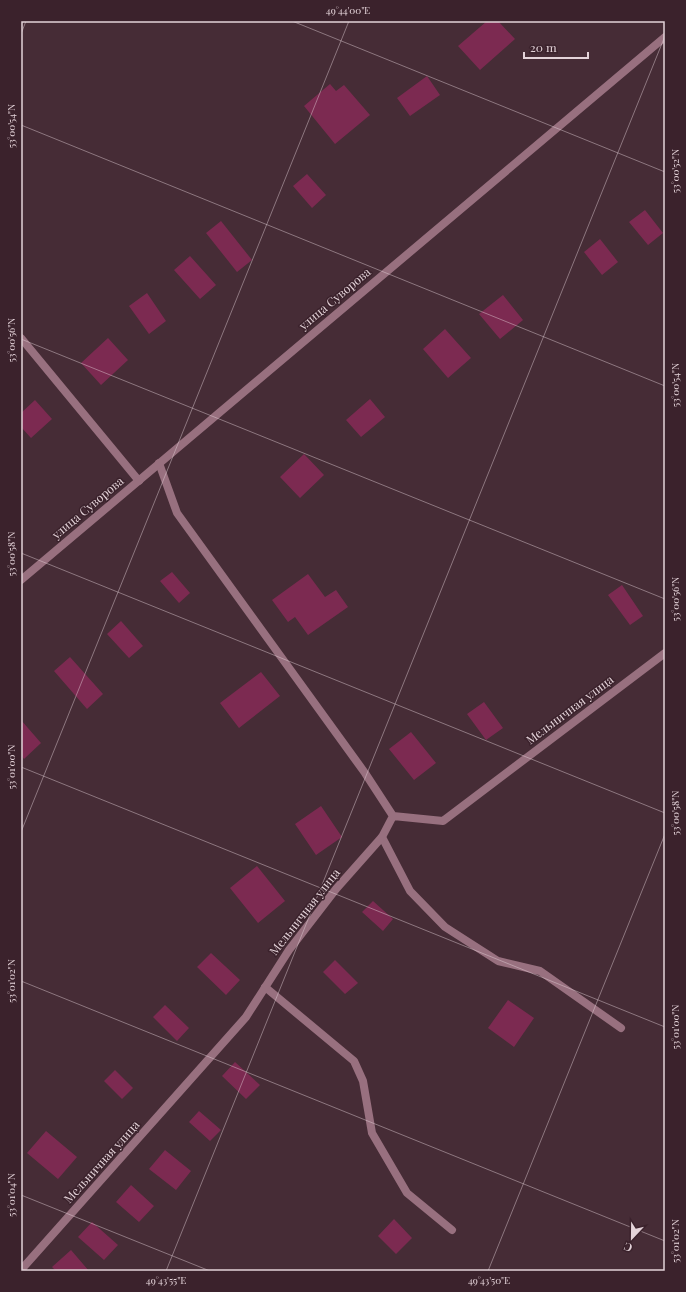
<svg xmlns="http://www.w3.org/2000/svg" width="686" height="1292" viewBox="0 0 686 1292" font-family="'Playfair Display',serif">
<rect width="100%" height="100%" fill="#462c36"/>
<!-- building -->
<path fill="#7c2a51" d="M 487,21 L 498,21 L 515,39 L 480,70 L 458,46 Z
M 427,76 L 440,95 L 410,116 L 397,98 Z
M 330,84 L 336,91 L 344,85 L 370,115 L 335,144 L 304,106 Z
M 307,174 L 326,195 L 312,208 L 293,186 Z
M 645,210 L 663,233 L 648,245 L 629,222 Z
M 221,221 L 252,260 L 237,272 L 206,233 Z
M 600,239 L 618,262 L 602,275 L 584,252 Z
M 190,256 L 216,285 L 200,299 L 174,270 Z
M 147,293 L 166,321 L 149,334 L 129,306 Z
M 503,295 L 523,320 L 500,339 L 479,314 Z
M 445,329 L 471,358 L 448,378 L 423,349 Z
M 108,338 L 128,360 L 101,385 L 81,363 Z
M 370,399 L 385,417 L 361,437 L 346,420 Z
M 35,400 L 52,419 L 31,438 L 21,427 L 21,413 Z
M 304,454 L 324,475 L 300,498 L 280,477 Z
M 172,572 L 190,593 L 179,603 L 160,581 Z
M 308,574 L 325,597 L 336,590 L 348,607 L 308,635 L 295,617 L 288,622 L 272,600 Z
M 622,585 L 643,616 L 630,625 L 608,595 Z
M 121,621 L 143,646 L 129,658 L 107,634 Z
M 70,657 L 103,694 L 87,709 L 54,671 Z
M 261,672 L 280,696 L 239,728 L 220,703 Z
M 484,702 L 503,728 L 486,740 L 467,714 Z
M 21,720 L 41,743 L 24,759 L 21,755 Z
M 411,732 L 436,763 L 414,780 L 389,749 Z
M 321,806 L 342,837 L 316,855 L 295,824 Z
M 257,866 L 285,901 L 258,923 L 230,888 Z
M 373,901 L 393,919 L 383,931 L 362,912 Z
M 211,953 L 240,980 L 226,995 L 197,967 Z
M 335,960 L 358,983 L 345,994 L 323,972 Z
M 508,1000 L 534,1018 L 514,1047 L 488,1028 Z
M 165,1005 L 189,1028 L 177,1041 L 153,1017 Z
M 235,1062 L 260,1085 L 246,1099 L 222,1076 Z
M 115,1070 L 133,1088 L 122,1099 L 104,1081 Z
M 199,1111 L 221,1130 L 210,1141 L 189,1122 Z
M 46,1131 L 77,1157 L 58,1179 L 27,1153 Z
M 165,1150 L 191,1171 L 176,1190 L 149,1169 Z
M 131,1185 L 154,1206 L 139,1222 L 116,1202 Z
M 394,1219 L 412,1238 L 396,1254 L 378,1236 Z
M 92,1222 L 118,1245 L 104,1260 L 78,1237 Z
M 71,1250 L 89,1271 L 56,1271 L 52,1267 Z"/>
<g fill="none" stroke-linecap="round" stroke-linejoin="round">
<!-- service -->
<path stroke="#98707f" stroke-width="8" d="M 382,837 L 410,891 L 445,927 L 498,961 L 540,971 L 621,1028
M 265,987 L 354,1061 L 363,1081 L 372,1133 L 407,1193 L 452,1230"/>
<!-- minor -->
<path stroke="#98707f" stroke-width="8" d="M 21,338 L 139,481
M 159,463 L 177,513 L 365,773 L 393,816
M 393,816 L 443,821 L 665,653
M 21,1270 L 246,1017 L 289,950 L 336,889 L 382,837 L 393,816"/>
<!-- tertiary -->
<path stroke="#98707f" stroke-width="8" d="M 21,580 L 665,37"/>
</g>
<!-- ticks -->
<path fill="none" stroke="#e4d3d9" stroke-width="1" stroke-opacity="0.45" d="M 292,21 L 665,172M 21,34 L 26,21M 21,125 L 665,386M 21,339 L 665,599M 21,553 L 665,813M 21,767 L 665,1027M 21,832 L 349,21M 21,981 L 665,1241M 21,1195 L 210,1271M 166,1271 L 665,36M 488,1271 L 665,834"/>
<g text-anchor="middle" stroke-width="3" stroke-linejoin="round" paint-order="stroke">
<!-- street labels -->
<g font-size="12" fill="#e4d3d9" stroke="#3b222c">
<text transform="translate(335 299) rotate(-40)" y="4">улица Суворова</text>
<text transform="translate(88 508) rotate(-40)" y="4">улица Суворова</text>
<text transform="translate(570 710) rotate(-37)" y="4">Мельничная улица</text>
<text transform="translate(305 912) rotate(-52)" y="4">Мельничная улица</text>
<text transform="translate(102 1162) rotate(-48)" y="4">Мельничная улица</text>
</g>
</g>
<!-- border -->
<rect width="686" height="1292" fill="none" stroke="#3b222c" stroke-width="44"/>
<!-- north arrow -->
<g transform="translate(632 1238) rotate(202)" stroke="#3b222c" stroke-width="3" paint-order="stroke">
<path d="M0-3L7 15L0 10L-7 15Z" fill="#e4d3d9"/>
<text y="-6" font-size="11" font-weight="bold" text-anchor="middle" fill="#e4d3d9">С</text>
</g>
<!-- scale -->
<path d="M524 52v6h64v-6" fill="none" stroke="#e4d3d9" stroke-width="2"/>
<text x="530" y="52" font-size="12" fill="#e4d3d9" stroke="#3b222c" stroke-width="3" paint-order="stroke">20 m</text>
<rect x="22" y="22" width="642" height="1248" fill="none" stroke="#e4d3d9" stroke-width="1.5"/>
<g font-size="10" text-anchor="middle" fill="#e4d3d9">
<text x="348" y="14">49°44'00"E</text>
<text transform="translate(11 126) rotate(-90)" y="4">53°00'54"N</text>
<text transform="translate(675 171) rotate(-90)" y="4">53°00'52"N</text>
<text transform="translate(11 340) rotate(-90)" y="4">53°00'56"N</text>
<text transform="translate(675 385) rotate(-90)" y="4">53°00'54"N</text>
<text transform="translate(11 554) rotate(-90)" y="4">53°00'58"N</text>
<text transform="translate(675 599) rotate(-90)" y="4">53°00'56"N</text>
<text transform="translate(11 767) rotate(-90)" y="4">53°01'00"N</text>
<text transform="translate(675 813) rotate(-90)" y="4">53°00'58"N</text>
<text transform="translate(11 981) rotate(-90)" y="4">53°01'02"N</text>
<text transform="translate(675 1027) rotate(-90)" y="4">53°01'00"N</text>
<text transform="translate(11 1195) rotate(-90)" y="4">53°01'04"N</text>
<text transform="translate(675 1241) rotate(-90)" y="4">53°01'02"N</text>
<text x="166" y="1284">49°43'55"E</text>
<text x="489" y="1284">49°43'50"E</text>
</g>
</svg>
